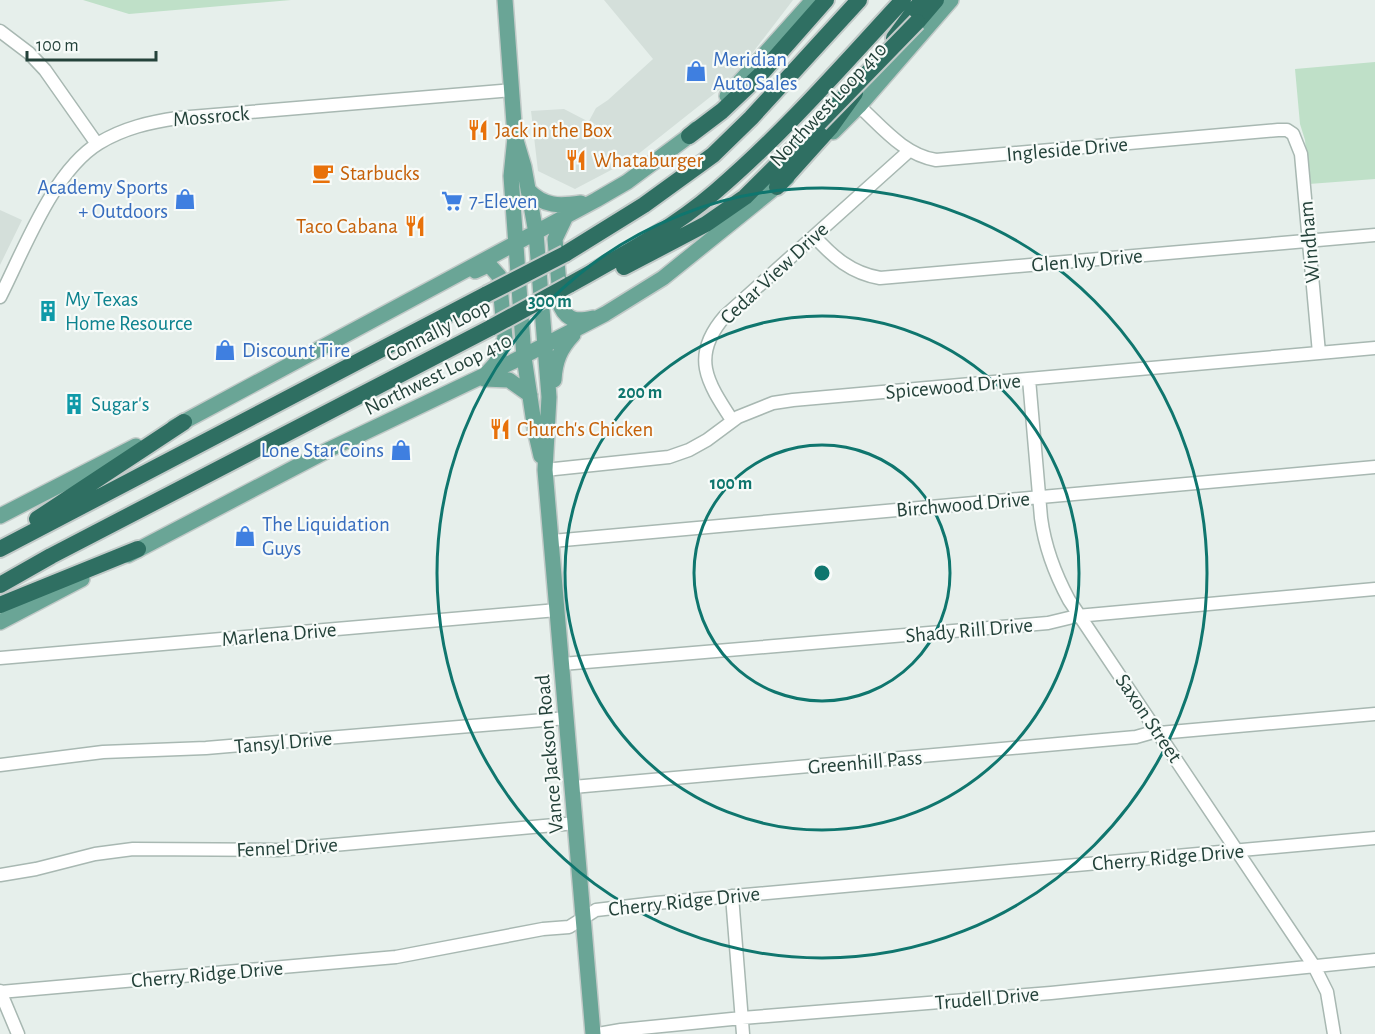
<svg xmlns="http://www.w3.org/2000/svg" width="1375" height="1034" viewBox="0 0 1375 1034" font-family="'Alegreya Sans',sans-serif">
<rect width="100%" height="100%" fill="#e6efeb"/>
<!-- built -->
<path fill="#d4dfda" d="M 604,0 L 793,0 L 737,73 L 719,90 L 632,159 L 575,189 L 538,171 L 531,111 L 564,109 L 618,137 L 589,121 L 596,108 L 608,100 L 653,59 Z
M 0,210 L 22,220 L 0,265 Z"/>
<!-- green -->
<path fill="#bfe0c8" d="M 83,0 L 291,0 L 129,14 Z
M 1375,62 L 1375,179 L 1309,184 L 1305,140 L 1300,124 L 1295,69 Z"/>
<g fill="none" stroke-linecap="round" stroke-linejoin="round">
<defs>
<path id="minor" d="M 0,31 L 29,53 L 45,70 L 97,144
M 859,106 C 882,127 904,155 936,160 L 1278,130 L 1287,130 L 1293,134 L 1301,154 L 1319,353
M 814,236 C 833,257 851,273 880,278 L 1375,235
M 0,297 C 24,250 53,171 99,143 C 124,128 150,122 178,118 L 512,90
M 1029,379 L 1041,518 C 1045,548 1055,574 1069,600 L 1314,966 L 1327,992 L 1334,1034
M 732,420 C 707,382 690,356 725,316 L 909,151
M 545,470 L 669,457 L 689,450 L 707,440 L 738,417 L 773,403 L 793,400 L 1375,348
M 552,541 L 1375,467
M 0,658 L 557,610
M 562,664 L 1048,623 L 1077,616 L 1375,589
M 1159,733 L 1375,714
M 0,765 L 103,752 L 206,748 L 567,718
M 573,787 L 1136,737 L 1157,731
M 0,875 L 36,869 L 95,854 L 133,849 L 278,850 L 576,823
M 732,896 L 743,1034
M 0,991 L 18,1034
M 0,992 L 396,957 L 543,929 L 569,927 L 596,910 L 656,903 L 1375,838
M 598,1034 L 621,1030 L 742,1018 L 1051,993 L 1375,960"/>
<path id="major" d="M 505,0 L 515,137 L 511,176 L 524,357 L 535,430 L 541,456
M 727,96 L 813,0
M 833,132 L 859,106 L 951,0
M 515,137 L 524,167 L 536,233 L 549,397 L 545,470 L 593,1034
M 528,190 C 544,207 560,206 581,203
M 566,216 L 555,239 L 561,307 C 568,322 579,321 593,318
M 475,271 L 486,266 L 491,267 L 499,276 L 505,338 L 496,363 L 487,373
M 484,379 L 509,380 L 530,395
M 554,380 C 555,361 560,349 573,335
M 174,427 L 596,200 L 627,182 L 689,136 L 696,129
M 0,516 L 136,446
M 128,555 L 330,449 L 512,362 L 605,314 L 663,278 L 787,178
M 0,622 L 82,579"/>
<path id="highway" d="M 918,21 L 936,0
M 894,38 L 922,0
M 689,136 L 722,111 L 760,75 L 826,0
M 777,187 L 830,128 L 855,93
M 565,254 L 644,205 L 713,155 L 751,118 L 859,0
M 624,267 L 706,224 L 745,197 L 819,123
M 569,285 C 619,257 671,230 715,192 C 783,134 842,66 903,0
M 37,519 L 184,422
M 0,549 L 487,294
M 0,585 L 51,556 L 492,327
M 0,605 L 138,549"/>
</defs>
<!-- minor casing -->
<use href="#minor" stroke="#a8b8b2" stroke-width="15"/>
<!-- major casing -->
<use href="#major" stroke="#c2cac8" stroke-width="18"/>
<!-- highway casing -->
<use href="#highway" stroke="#c2cac8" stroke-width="20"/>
<!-- minor -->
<use href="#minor" stroke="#fff" stroke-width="12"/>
<!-- major -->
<use href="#major" stroke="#6aa596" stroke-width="15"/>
<!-- highway -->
<use href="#highway" stroke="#2f6f62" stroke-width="16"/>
<defs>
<path id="highway-bridge" d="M 819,123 L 917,22
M 487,294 L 565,254
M 492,327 L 569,285"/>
</defs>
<!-- highway-bridge casing -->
<use href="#highway-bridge" stroke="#c2cac8" stroke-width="20" stroke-linecap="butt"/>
<!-- highway-bridge -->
<use href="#highway-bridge" stroke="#2f6f62" stroke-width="16"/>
</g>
<!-- distance rings -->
<g fill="none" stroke="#0f766e" stroke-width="3">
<circle cx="822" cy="573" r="128"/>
<circle cx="822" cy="573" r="257"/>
<circle cx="822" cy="573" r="385"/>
</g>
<!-- icons -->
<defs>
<symbol id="shop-bare" viewBox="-9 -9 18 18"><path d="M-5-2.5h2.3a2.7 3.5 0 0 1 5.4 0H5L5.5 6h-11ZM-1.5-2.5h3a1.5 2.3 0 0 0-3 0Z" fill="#3f7fe0" stroke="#f7fbf9" stroke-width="2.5" paint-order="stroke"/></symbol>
<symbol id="restaurant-bare" viewBox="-9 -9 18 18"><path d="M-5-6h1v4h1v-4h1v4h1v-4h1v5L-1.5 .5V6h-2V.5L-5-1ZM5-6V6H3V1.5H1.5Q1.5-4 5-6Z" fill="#e8710a" stroke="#f7fbf9" stroke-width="2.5" paint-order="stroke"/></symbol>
<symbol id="cafe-bare" viewBox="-9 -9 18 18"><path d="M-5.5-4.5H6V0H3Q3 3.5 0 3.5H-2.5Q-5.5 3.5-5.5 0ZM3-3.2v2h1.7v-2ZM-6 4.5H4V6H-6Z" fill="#e8710a" stroke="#f7fbf9" stroke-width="2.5" paint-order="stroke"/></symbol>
<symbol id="supermarket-bare" viewBox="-9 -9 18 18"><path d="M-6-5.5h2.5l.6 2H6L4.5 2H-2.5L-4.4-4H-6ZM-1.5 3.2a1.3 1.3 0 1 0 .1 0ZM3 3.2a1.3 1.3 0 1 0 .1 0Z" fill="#3f7fe0" stroke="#f7fbf9" stroke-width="2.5" paint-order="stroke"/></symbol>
<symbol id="building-bare" viewBox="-9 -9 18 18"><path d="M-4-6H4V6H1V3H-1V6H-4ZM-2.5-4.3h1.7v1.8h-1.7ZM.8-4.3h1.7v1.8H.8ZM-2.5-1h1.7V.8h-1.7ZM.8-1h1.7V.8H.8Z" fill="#0f9aa8" stroke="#f7fbf9" stroke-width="2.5" paint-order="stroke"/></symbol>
</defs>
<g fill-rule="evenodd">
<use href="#shop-bare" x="681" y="56" width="30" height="30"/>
<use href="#restaurant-bare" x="463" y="115" width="30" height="30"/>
<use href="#restaurant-bare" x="561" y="145" width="30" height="30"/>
<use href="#cafe-bare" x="308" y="158" width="30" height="30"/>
<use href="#shop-bare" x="170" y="184" width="30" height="30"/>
<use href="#supermarket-bare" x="437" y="186" width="30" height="30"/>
<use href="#restaurant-bare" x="400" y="211" width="30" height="30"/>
<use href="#building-bare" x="33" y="296" width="30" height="30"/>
<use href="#shop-bare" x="210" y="335" width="30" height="30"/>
<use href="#building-bare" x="59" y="389" width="30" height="30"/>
<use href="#restaurant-bare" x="485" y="414" width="30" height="30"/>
<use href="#shop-bare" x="386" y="435" width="30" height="30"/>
<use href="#shop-bare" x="230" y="521" width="30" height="30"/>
</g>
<g text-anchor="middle" stroke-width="4.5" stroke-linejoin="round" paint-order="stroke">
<!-- shop labels -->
<g font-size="21" fill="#366cbe" stroke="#f7fbf9" text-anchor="start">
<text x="713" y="66">Meridian<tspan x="713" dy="24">Auto Sales</tspan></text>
<text x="168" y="194" text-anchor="end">Academy Sports<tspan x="168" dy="24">+ Outdoors</tspan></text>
<text x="469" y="208">7-Eleven</text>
<text x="242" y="357">Discount Tire</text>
<text x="384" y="457" text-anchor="end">Lone Star Coins</text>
<text x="262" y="531">The Liquidation<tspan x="262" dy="24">Guys</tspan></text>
</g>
<!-- street labels -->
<g font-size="21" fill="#24423a" stroke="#f7fbf9">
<text transform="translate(828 104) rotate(-47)" y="7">Northwest Loop 410</text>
<text transform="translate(211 116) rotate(-5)" y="7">Mossrock</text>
<text transform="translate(1067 149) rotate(-5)" y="7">Ingleside Drive</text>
<text transform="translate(1309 242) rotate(-95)" y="7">Windham</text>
<text transform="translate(1087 260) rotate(-5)" y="7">Glen Ivy Drive</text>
<text transform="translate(774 273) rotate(-43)" y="7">Cedar View Drive</text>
<text transform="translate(438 330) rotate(-27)" y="7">Connally Loop</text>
<text transform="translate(438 374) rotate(-26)" y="7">Northwest Loop 410</text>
<text transform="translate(953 386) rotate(-5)" y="7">Spicewood Drive</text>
<text transform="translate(963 504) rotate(-5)" y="7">Birchwood Drive</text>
<text transform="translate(969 630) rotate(-5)" y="7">Shady Rill Drive</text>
<text transform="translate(279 634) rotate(-5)" y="7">Marlena Drive</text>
<text transform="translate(1149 718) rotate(56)" y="7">Saxon Street</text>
<text transform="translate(283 742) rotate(-5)" y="7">Tansyl Drive</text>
<text transform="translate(549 754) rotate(-95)" y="7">Vance Jackson Road</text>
<text transform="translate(865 762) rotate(-5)" y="7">Greenhill Pass</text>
<text transform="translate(287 847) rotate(-3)" y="7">Fennel Drive</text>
<text transform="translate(1168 857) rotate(-5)" y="7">Cherry Ridge Drive</text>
<text transform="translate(684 901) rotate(-6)" y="7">Cherry Ridge Drive</text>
<text transform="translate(207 974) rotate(-5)" y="7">Cherry Ridge Drive</text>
<text transform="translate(987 998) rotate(-5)" y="7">Trudell Drive</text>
</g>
<!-- food labels -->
<g font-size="21" fill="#c56008" stroke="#f7fbf9" text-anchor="start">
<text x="495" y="137">Jack in the Box</text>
<text x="593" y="167">Whataburger</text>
<text x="340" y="180">Starbucks</text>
<text x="398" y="233" text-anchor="end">Taco Cabana</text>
<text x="517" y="436">Church's Chicken</text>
</g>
<!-- culture labels -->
<g font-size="21" fill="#0d838f" stroke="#f7fbf9" text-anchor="start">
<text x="65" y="306">My Texas<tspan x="65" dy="24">Home Resource</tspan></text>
<text x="91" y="411">Sugar's</text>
</g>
</g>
<circle cx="822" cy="573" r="9" fill="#0f766e" stroke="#f7fbf9" stroke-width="3"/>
<g font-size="18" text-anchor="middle" font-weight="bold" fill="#0f766e" stroke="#f7fbf9" stroke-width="4.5" stroke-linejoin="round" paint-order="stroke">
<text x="550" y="307">300 m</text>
<text x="640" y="398">200 m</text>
<text x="731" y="489">100 m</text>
</g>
<!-- scale -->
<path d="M27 51v9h129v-9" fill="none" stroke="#24423a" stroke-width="3"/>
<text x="36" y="51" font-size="18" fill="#24423a" stroke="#f7fbf9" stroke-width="4.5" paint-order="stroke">100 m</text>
</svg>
